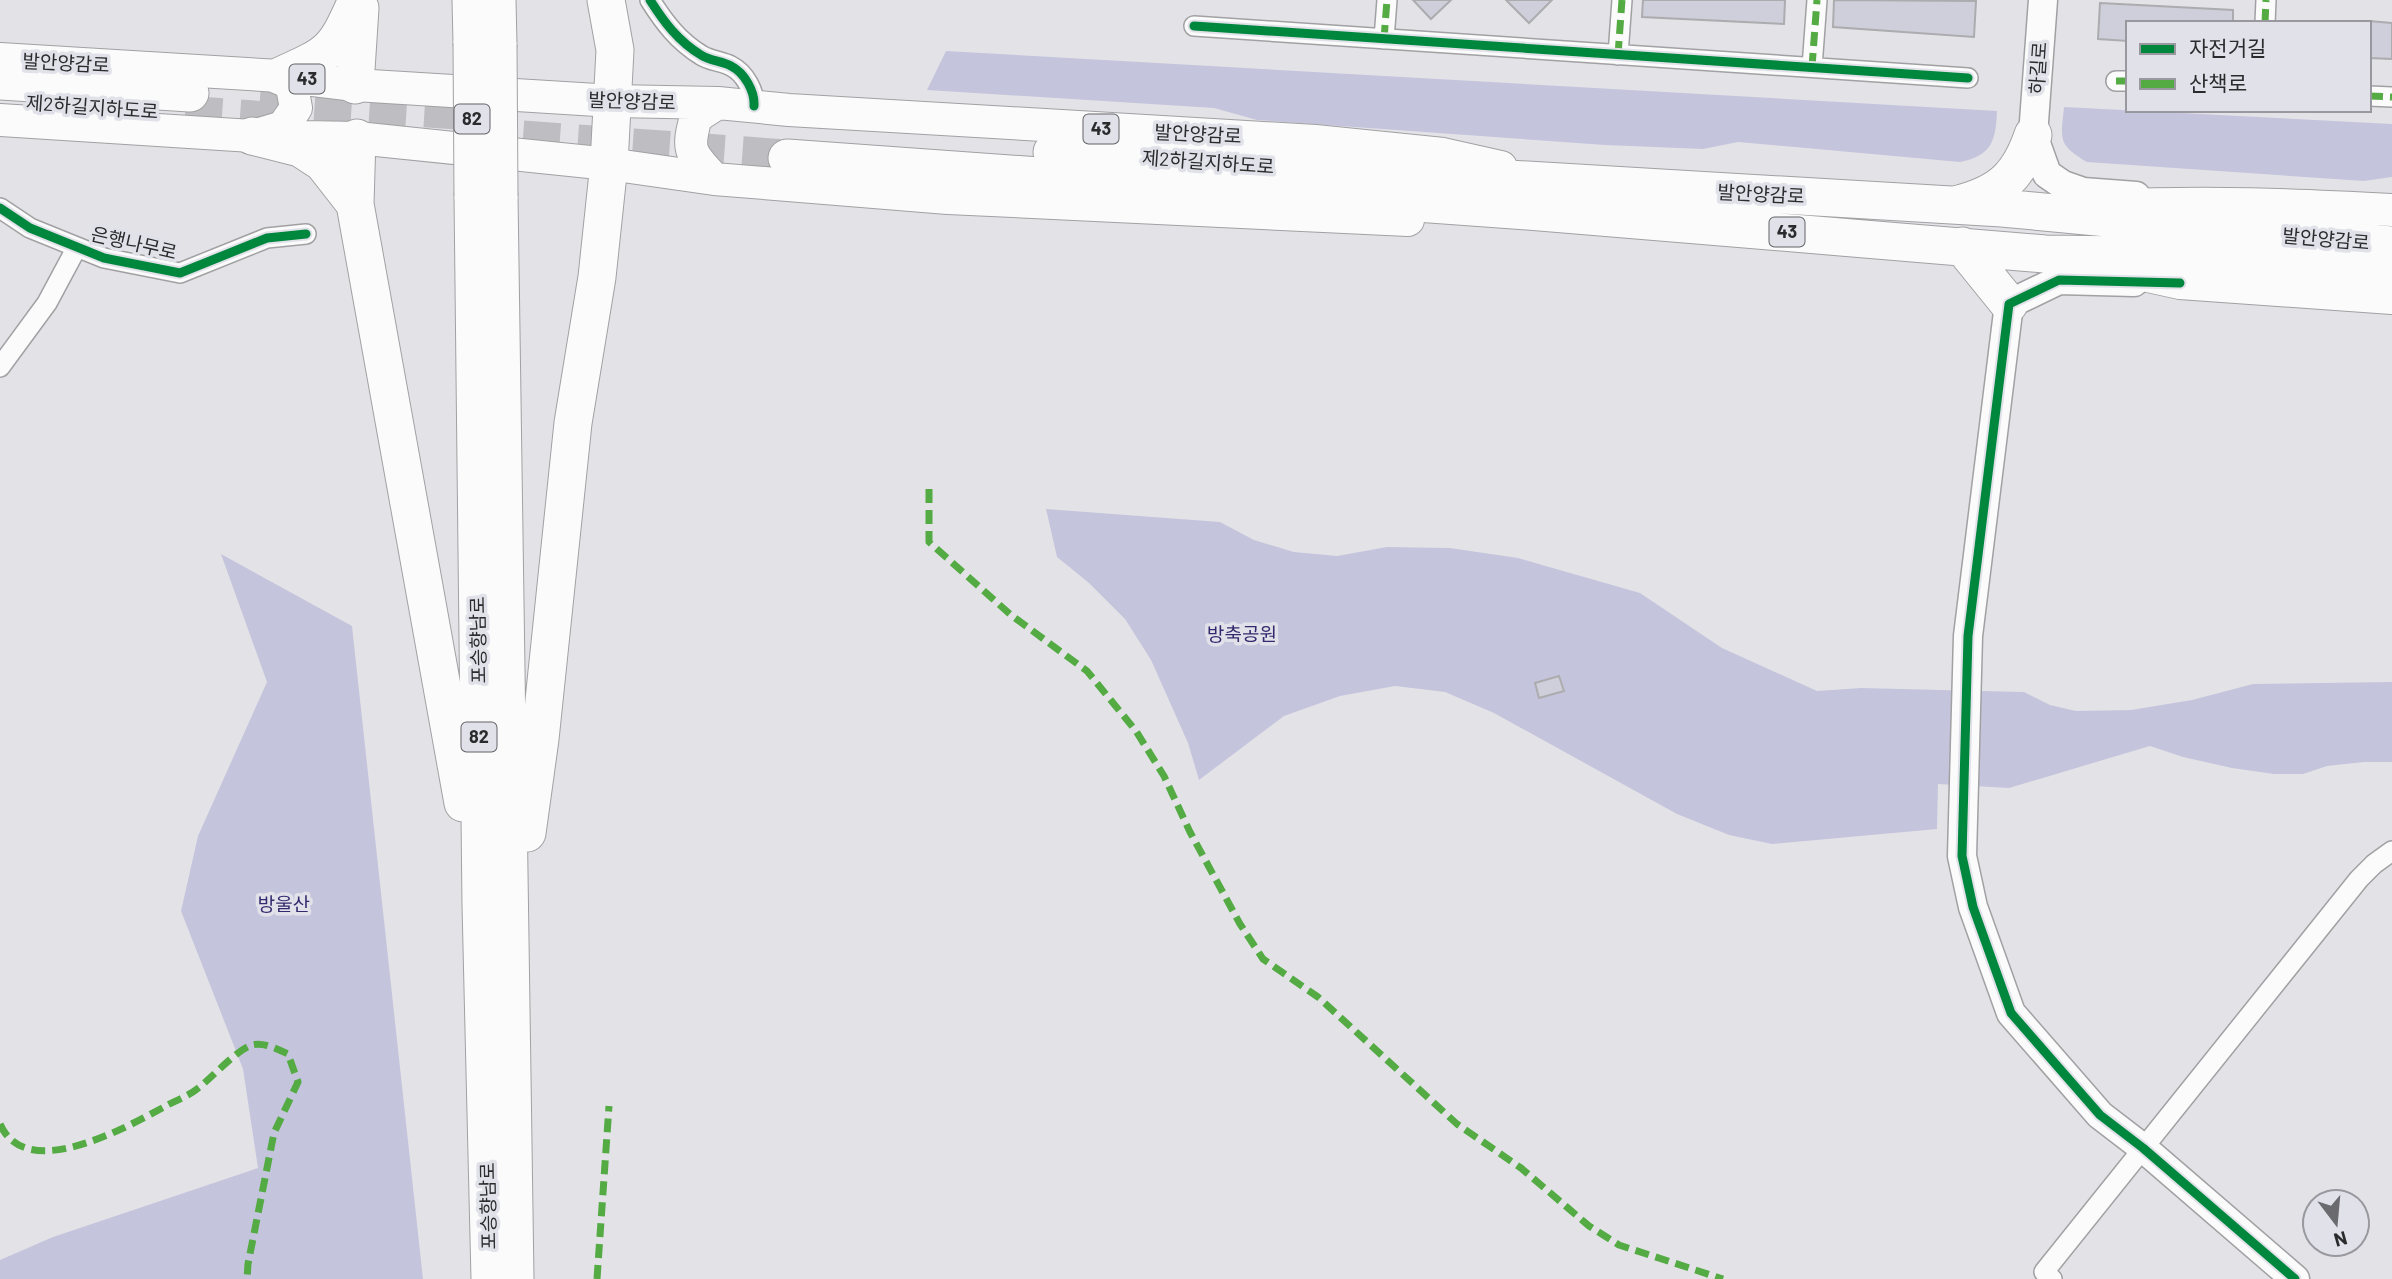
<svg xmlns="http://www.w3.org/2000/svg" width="2392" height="1279" viewBox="0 0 2392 1279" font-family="Barlow,'Noto Sans KR',sans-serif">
<rect width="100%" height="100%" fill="#e3e3e7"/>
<!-- green -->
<path fill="#c5c4dd" d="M 946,51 L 1997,111 C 1996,140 1992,156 1960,162 L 1738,142 L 1703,149 L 1605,145 L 1257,120 L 1214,108 L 927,90 Z
M 2064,107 L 2392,124 L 2392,177 L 2364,181 L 2087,162 C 2057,144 2061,139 2064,107 Z
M 1046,509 L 1220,522 L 1254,540 L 1294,552 L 1337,556 L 1387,547 L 1450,548 L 1518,558 L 1640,593 L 1722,648 L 1817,691 L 1861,688 L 2024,692 L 2050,705 L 2076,711 L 2131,710 L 2192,700 L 2253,684 L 2392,682 L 2392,762 L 2364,762 L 2327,766 L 2303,774 L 2274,774 L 2232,768 L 2183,757 L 2150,746 L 2009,788 L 1938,784 L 1937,829 L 1772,844 L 1729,835 L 1677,814 L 1494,713 L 1445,692 L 1395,686 L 1340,696 L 1284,716 L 1199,780 L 1188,743 L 1151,660 L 1125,619 L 1089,583 L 1057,557 Z
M 221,554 L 352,626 L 423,1279 L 0,1279 L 0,1260 L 53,1237 L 258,1168 L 243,1069 L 181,911 L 198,836 L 267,682 Z"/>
<!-- building -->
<path fill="#cfcfdc" stroke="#acacaf" stroke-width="2" d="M 1413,0 L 1451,0 L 1431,19 Z
M 1506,0 L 1552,0 L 1529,23 Z
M 1643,0 L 1785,0 L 1784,24 L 1642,17 Z
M 1834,0 L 1976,1 L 1974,37 L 1833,27 Z
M 2100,3 L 2233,10 L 2233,23 L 2128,23 L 2128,41 L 2098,39 Z
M 2369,21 L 2392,23 L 2392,59 L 2369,58 Z
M 1559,676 L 1564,691 L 1539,698 L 1535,683 Z"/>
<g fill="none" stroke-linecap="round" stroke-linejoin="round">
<!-- highway-tunnel -->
<path stroke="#bebec2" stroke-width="37" stroke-dasharray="37 18" stroke-linecap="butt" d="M 260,98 L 502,114
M 185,114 L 295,122
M 468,135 L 787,158"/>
<defs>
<path id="street" d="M 650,0 C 664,22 678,41 701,55 C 710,61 722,61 731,66 C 745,73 755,92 754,106
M 2265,23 L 2266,0
M 1194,26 L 1968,78
M 1384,39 L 1387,0
M 1618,55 L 1622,0
M 1812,67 L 1817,0
M 2116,81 L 2128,81
M 2369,96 L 2392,97
M 0,208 L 30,228 L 104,258 L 180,273 L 267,238 L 306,234
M 0,367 L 47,303 L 77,247
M 2052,1279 L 2044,1272 L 2359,879 L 2374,864 L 2392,851"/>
<path id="secondary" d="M 2043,0 L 2033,135 L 2047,174 L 2063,185 L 2083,192 L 2136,196
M 2134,282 L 2059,280 L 2009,304 L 1968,636 L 1962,856 L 1973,907 L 2011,1013 L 2100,1115 L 2143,1148 L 2295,1279"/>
<path id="primary" d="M 0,59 L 280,76 L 355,85 L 613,101 L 718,103 L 789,110 L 1315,141 L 1443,154 L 1501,167
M 0,120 L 252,136 L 357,138 L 609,164 L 714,179 L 948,198 L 1408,220
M 256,135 L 283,127 L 296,108 L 292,87 L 280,76
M 714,179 C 691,153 686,152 696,117 L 718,103
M 2110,206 C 2204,201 2298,205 2392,210
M 2098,265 L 2180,283 L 2392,298"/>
<path id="highway" d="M 471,0 L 472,43
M 497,0 L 498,45
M 280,76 C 331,53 334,52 357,0
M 0,81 L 190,93
M 355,85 L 360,8
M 252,136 L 300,148 L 323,163 L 355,204
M 357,138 L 355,204 L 463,803
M 1052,152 L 2002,208 L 2392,245
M 787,158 L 1528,211 L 2045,254 L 2130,255 L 2392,274
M 473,196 L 481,905 L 490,1279
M 499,196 L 515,1279
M 1959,204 C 2001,193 2019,176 2033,135
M 1962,246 L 2009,304
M 527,833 L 540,739 L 573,423 L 597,277 L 609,164 L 615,50 L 606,0"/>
</defs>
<!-- street casing -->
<use href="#street" stroke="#a1a1a4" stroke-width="22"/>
<!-- secondary casing -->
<use href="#secondary" stroke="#a1a1a4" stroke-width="31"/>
<!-- primary casing -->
<use href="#primary" stroke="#a1a1a4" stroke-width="34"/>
<!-- highway casing -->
<use href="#highway" stroke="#a1a1a4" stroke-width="39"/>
<!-- street -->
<use href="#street" stroke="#fbfbfb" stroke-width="19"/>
<!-- secondary -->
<use href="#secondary" stroke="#fbfbfb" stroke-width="28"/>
<!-- primary -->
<use href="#primary" stroke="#fbfbfb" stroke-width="32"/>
<!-- highway -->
<use href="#highway" stroke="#fbfbfb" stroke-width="37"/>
<defs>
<path id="highway-bridge" d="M 472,43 L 473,196
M 498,45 L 499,196"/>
</defs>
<!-- highway-bridge casing -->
<use href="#highway-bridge" stroke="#a1a1a4" stroke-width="39" stroke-linecap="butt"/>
<!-- highway-bridge -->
<use href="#highway-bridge" stroke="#fbfbfb" stroke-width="37"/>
<!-- quiet -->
<path stroke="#54ab44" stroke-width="7" stroke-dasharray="14 7" stroke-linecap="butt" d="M 2265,23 L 2266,0
M 1384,39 L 1387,0
M 1618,55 L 1622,0
M 1812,67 L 1817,0
M 2116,81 L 2128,81
M 2369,96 L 2392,97
M 929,489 L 929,542 L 1011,615 L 1087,671 L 1136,731 L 1164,776 L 1190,832 L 1240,924 L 1263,959 L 1318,997 L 1457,1124 L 1521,1168 L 1589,1226 L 1619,1245 L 1723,1279
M 0,1124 C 26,1184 127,1127 164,1107 C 174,1101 187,1097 197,1089 C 211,1079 236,1050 252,1045 C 264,1042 277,1049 288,1054 L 298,1082 L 274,1133 L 248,1264 L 247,1279
M 597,1279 L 609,1106"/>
<defs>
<path id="cycleway" d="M 650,0 C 664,22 678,41 701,55 C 710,61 722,61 731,66 C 745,73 755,92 754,106
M 1194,26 L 1968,78
M 0,208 L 30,228 L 104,258 L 180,273 L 267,238 L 306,234
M 2180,283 L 2059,280 L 2009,304 L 1968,636 L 1962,856 L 1973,907 L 2011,1013 L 2100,1115 L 2143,1148 L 2295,1279"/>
</defs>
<!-- cycleway casing -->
<use href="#cycleway" stroke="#e1e1e9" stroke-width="13"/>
<!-- cycleway -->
<use href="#cycleway" stroke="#00873e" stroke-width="9"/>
</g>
<g text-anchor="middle" stroke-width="7" stroke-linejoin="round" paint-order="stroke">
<!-- shield labels -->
<g fill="#e1e1e9" stroke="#626266" stroke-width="2">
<rect x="289.5" y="64.5" width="35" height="29" rx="5"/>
<rect x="454.5" y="104.5" width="35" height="29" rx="5"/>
<rect x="1083.5" y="114.5" width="35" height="29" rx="5"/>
<rect x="1769.5" y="217.5" width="35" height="29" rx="5"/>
<rect x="461.5" y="722.5" width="35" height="29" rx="5"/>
</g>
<g font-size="18" font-weight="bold" fill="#2b2b2e">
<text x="307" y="85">43</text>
<text x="472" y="125">82</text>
<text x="1101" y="135">43</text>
<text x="1787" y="238">43</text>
<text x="479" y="743">82</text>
</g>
<!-- street labels -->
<g font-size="19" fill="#2b2b2e" stroke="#e1e1e9">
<text transform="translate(66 63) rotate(3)" y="7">발안양감로</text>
<text transform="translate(2038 68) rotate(-86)" y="7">하길로</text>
<text transform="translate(632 101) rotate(2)" y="7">발안양감로</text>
<text transform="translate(92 107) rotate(4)" y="7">제2하길지하도로</text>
<text transform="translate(1198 134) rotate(3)" y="7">발안양감로</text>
<text transform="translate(1208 162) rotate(4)" y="7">제2하길지하도로</text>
<text transform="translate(1761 194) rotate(3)" y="7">발안양감로</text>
<text transform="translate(2326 239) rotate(5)" y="7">발안양감로</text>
<text transform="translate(134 243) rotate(13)" y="7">은행나무로</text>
<text transform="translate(478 640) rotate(-91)" y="7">포승향남로</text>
<text transform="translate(488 1206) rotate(-91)" y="7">포승향남로</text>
</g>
<!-- park labels -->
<g font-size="19" fill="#34286e" stroke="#e1e1e9">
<text x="1242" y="641">방축공원</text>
<text x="284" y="911">방울산</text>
</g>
</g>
<!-- legend -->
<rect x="2126" y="21" width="245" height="91" fill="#e1e1e9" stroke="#98989e" stroke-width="2"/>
<rect x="2140" y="44" width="35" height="10" fill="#00873e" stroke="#98989e" stroke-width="2"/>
<text x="2189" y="56" font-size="21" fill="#2b2b2e">자전거길</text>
<rect x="2140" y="79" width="35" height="10" fill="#54ab44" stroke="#98989e" stroke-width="2"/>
<text x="2189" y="91" font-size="21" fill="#2b2b2e">산책로</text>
<!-- north arrow -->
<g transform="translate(2336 1223) rotate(164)"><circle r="33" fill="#e1e1e9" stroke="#98989e" stroke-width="2"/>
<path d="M0-5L12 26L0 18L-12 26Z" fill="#6b6b6f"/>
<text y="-10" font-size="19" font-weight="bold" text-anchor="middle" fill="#2b2b2e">N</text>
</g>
</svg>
